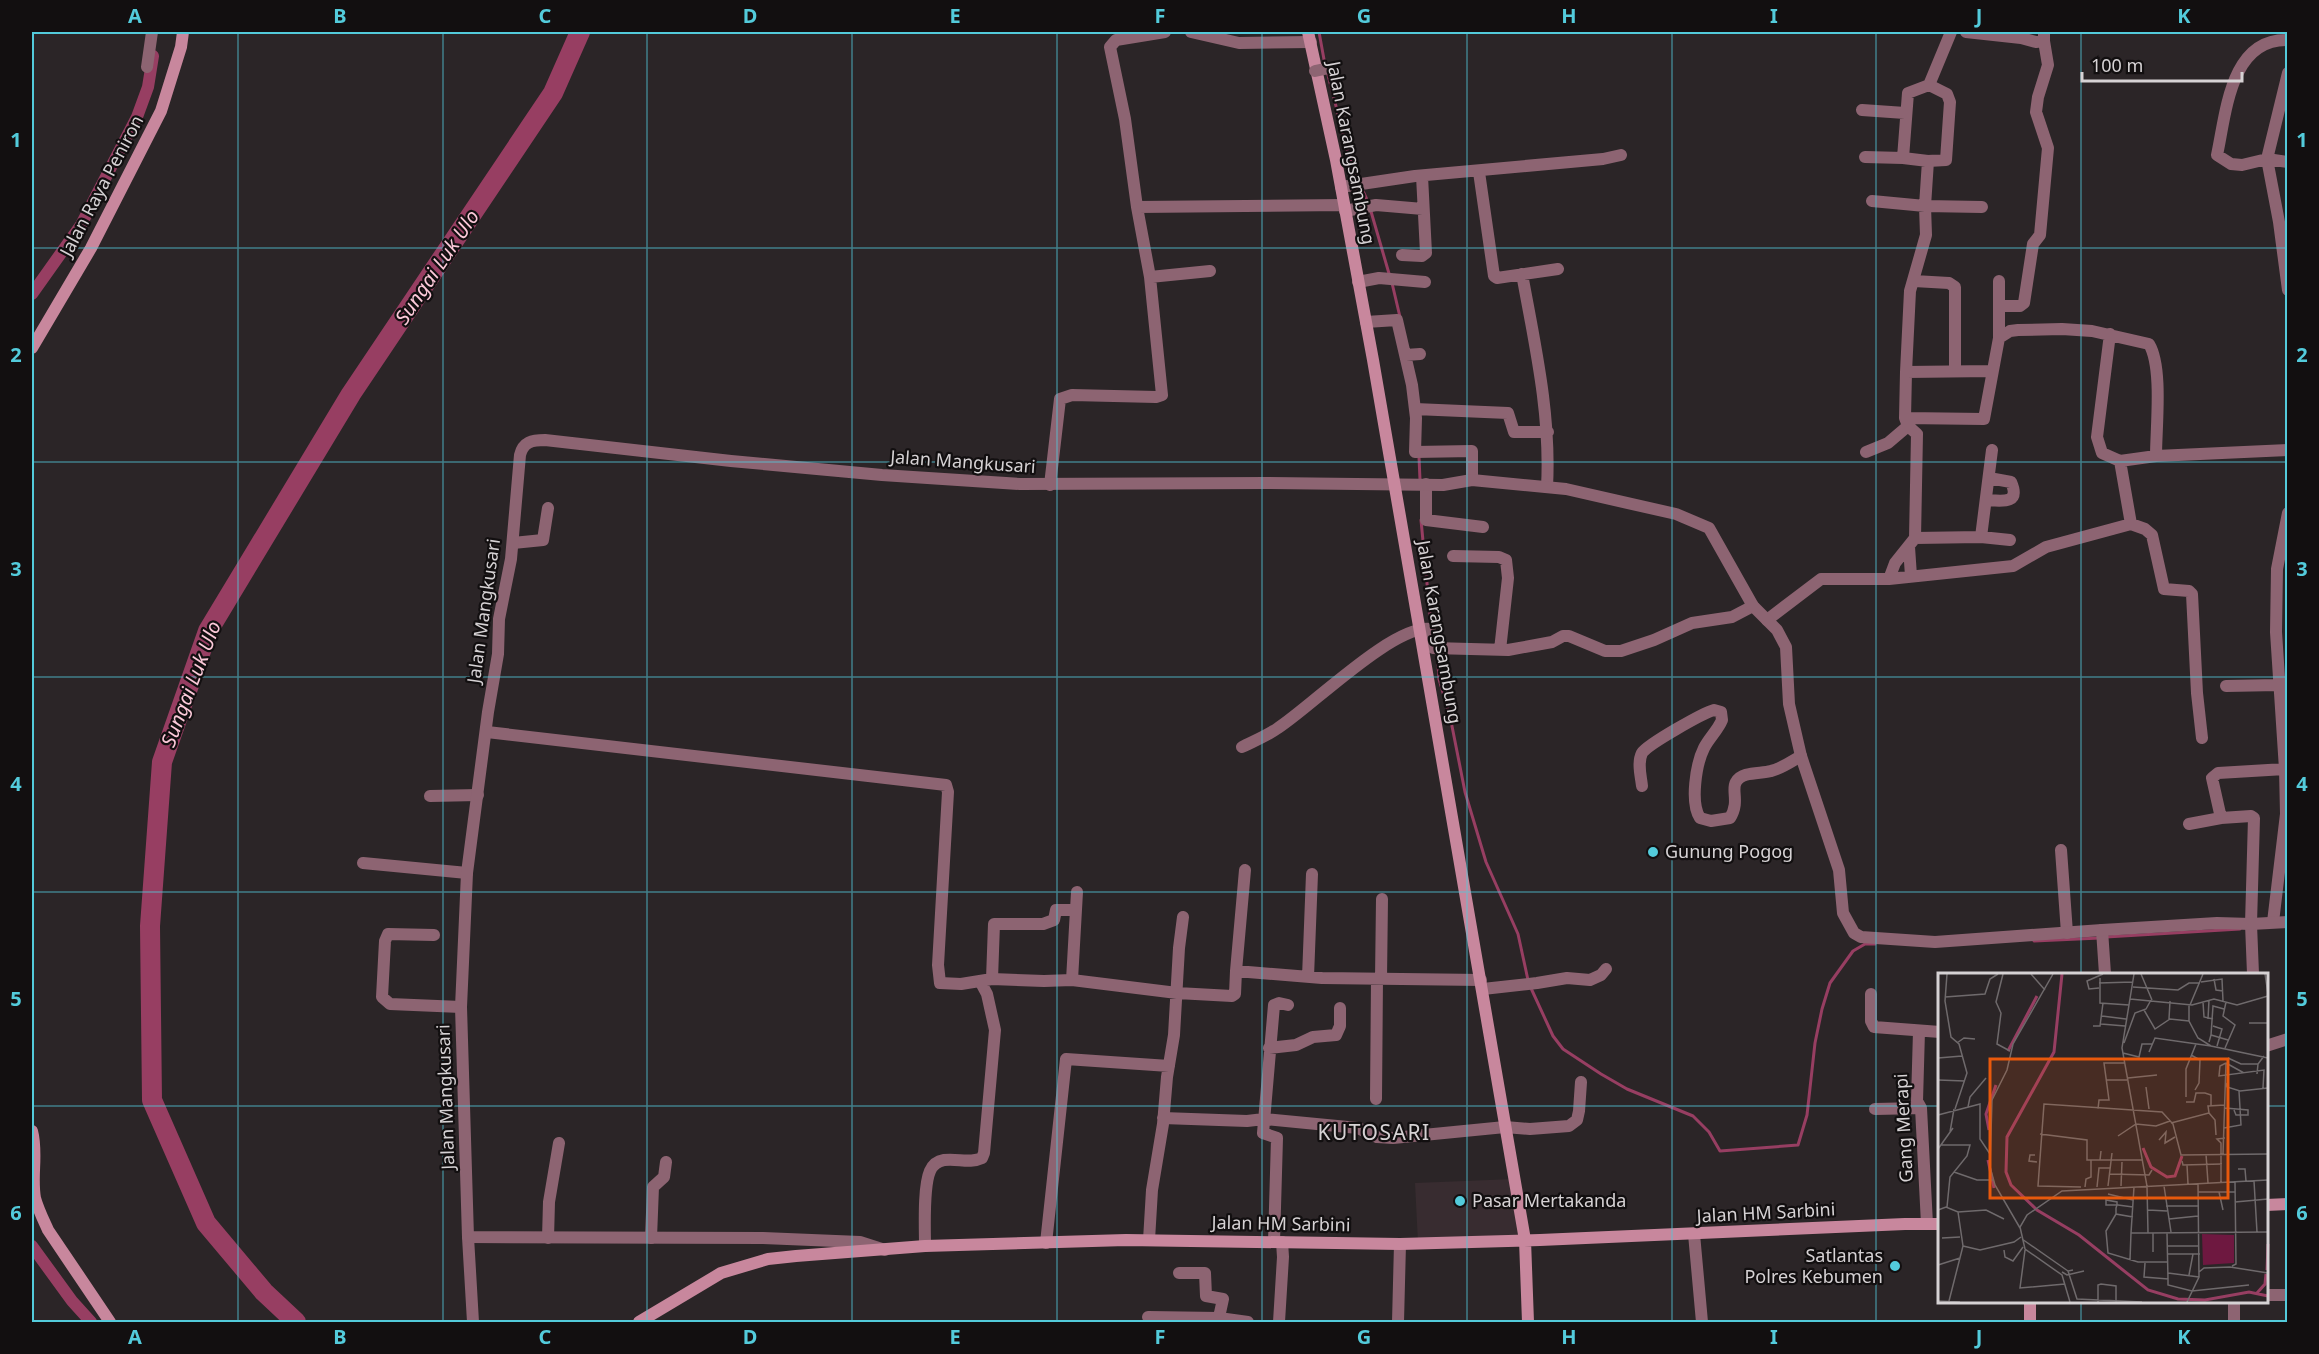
<svg xmlns="http://www.w3.org/2000/svg" width="2319" height="1354" viewBox="0 0 2319 1354" font-family="'Noto Sans',sans-serif">
<rect width="100%" height="100%" fill="#2b2527"/>
<!-- built -->
<path fill="#382c30" d="M 1514,1179 L 1525,1240 L 1418,1243 L 1415,1183 Z"/>
<g fill="none" stroke-linecap="round" stroke-linejoin="round">
<!-- stream -->
<path stroke="#973e62" stroke-width="3" d="M 1319,32 L 1325,65
M 1327,71 L 1349,157 L 1359,180
M 1362,189 L 1368,202
M 1370,208 L 1390,277
M 1392,283 L 1400,317
M 1419,457 L 1420,480
M 1421,520 L 1430,615 L 1433,626
M 1437,650 L 1439,679 L 1450,716 L 1465,792 L 1486,862 L 1518,934 L 1528,980
M 2106,937 L 2240,929
M 2034,941 L 2100,938
M 1530,986 L 1553,1036 L 1563,1049 L 1601,1074 L 1627,1089 L 1693,1116 L 1709,1132 L 1720,1151 L 1798,1145 L 1807,1115 L 1815,1043 L 1822,1009 L 1830,983 L 1853,951 L 1865,944 L 1875,944"/>
<!-- canal -->
<path stroke="#973e62" stroke-width="12" d="M 32,294 L 81,225 L 137,117 L 148,87 L 153,56
M 32,1246 L 72,1301 L 91,1322"/>
<!-- river -->
<path stroke="#973e62" stroke-width="20" d="M 296,1322 L 264,1292 L 206,1223 L 152,1100 L 150,926 L 162,762 L 208,631 L 351,394 L 553,93 L 580,32"/>
<!-- minor -->
<path stroke="#8d6472" stroke-width="12" d="M 1191,32 L 1239,43 L 1311,42
M 1966,32 L 2021,38 L 2036,42 L 2044,41
M 2288,40 C 2230,38 2226,114 2217,155 L 2231,164 L 2242,165 L 2267,159 L 2288,162
M 147,67 L 152,32
M 2288,73 L 2267,159 L 2279,222 L 2288,290
M 1862,110 L 1905,113
M 1865,157 L 1903,158
M 1928,161 L 1946,160 L 1950,102 L 1947,94 L 1929,85
M 1479,172 L 1494,276 L 1497,278 L 1558,269
M 1341,187 L 1415,176 L 1603,159 L 1621,155
M 1872,201 L 1925,206 L 1982,207
M 1137,207 L 1344,205
M 1345,211 L 1376,205 L 1423,209
M 1402,255 L 1422,256 L 1426,253 L 1422,176
M 1522,274 C 1535,345 1551,415 1547,487
M 1150,277 L 1210,271
M 1914,281 L 1949,283 L 1955,287 L 1955,371
M 1358,282 L 1379,278 L 1425,282
M 1999,306 L 2020,306 L 2024,303 L 2033,244 L 2040,235 L 2048,148 L 2036,112 L 2038,97 L 2048,65 L 2044,41 L 2044,32
M 1366,322 L 1397,320 L 1412,385 L 1416,418 L 1415,452 L 1472,451 L 1472,480
M 2110,334 L 2097,437 L 2102,453 L 2120,461
M 1999,338 L 1999,281
M 1406,355 L 1420,354
M 1906,372 L 1910,291 L 1926,235 L 1925,206 L 1928,161 L 1903,158 L 1908,93 L 1929,85 L 1951,32
M 1415,409 L 1508,413 L 1514,432 L 1548,432
M 1905,418 L 1984,419 L 1999,338 L 2010,331 L 2018,330 L 2062,329 L 2092,331 L 2149,344 C 2163,367 2156,427 2156,456
M 1866,452 L 1888,443 L 1908,426
M 1426,484 L 1426,520 L 1483,527
M 1050,485 L 1060,399 L 1072,395 L 1156,397 L 1162,395 L 1150,277 L 1137,207 L 1125,119 L 1110,47 L 1116,40 L 1165,32
M 1986,500 C 2001,501 2021,505 2011,482 L 1989,478
M 2131,524 L 2145,529 L 2152,535 L 2164,589 L 2189,591 L 2192,594 L 2197,693 L 2202,738
M 1981,537 L 1992,450
M 1915,538 L 1981,537 L 2010,540
M 513,543 L 543,540 L 548,508
M 1909,547 L 1911,576
M 1453,556 L 1499,557 L 1506,560 L 1508,578 L 1500,650
M 1889,579 L 1895,563 L 1915,538 L 1917,434 L 1908,426 L 1905,418 L 1906,372 L 1992,371
M 1767,620 L 1821,579 L 1889,579 L 2013,566 L 2046,547 L 2131,524 L 2120,461 L 2156,456 L 2288,450
M 2226,686 L 2278,685
M 487,732 L 946,785 L 948,792 L 938,965 L 940,983 L 961,984 L 992,979 L 1044,981 L 1072,980
M 1242,747 C 1254,741 1267,736 1278,728 C 1312,706 1393,625 1430,629 L 1429,645 L 1433,648 L 1508,650 L 1552,642 L 1563,636 L 1569,636 L 1605,651 L 1621,651 L 1654,640 L 1692,623 L 1732,617 L 1753,606
M 1642,786 C 1641,776 1637,763 1642,753 C 1648,744 1703,713 1714,710 L 1721,712 L 1722,720 C 1718,730 1709,738 1704,748 C 1696,764 1690,803 1700,818 L 1711,821 L 1730,818 C 1740,802 1731,790 1736,782 C 1742,771 1761,774 1771,771 C 1781,769 1792,761 1801,756
M 430,796 L 478,795
M 2189,824 L 2221,818
M 2061,850 L 2067,933
M 363,863 L 467,873
M 1077,892 L 1072,980 L 1177,993 L 1232,996 L 1235,994 L 1236,971 L 1322,978 L 1481,980
M 2273,922 L 2286,814 L 2285,769 L 2276,632 L 2277,569 L 2288,513
M 2102,930 L 2105,974
M 434,935 L 388,934 L 385,941 L 382,997 L 390,1004 L 461,1007
M 1236,971 L 1245,870
M 2253,974 L 2251,924 L 2254,818 L 2251,816 L 2221,818 L 2212,778 L 2218,773 L 2285,769
M 1308,977 L 1312,874
M 992,979 L 994,924 L 1043,924 L 1054,920 L 1056,910 L 1076,910
M 1381,979 L 1382,899
M 1483,989 L 1537,983 L 1567,978 L 1590,980 L 1601,975 L 1606,969
M 1871,994 L 1871,1021 L 1874,1027 L 1940,1032
M 1919,1031 L 1917,1101 L 1921,1108 L 1927,1224
M 2266,1046 L 2288,1039
M 1269,1048 L 1296,1045 L 1313,1037 L 1336,1035 L 1340,1026 L 1340,1008
M 1376,1099 L 1377,979
M 1875,1109 L 1921,1108
M 1163,1118 L 1247,1121 L 1264,1119 L 1358,1128 L 1377,1137 L 1393,1138 L 1505,1127 L 1530,1129 L 1569,1126 L 1577,1120 L 1579,1111 L 1581,1082
M 1694,1234 L 1702,1322
M 468,1237 L 473,1322
M 548,1238 L 549,1202 L 559,1143
M 651,1238 L 653,1187 L 664,1177 L 666,1162
M 1149,1240 L 1152,1190 L 1163,1124 L 1167,1077 L 1174,1035 L 1179,948 L 1183,917
M 1274,1242 L 1277,1138 L 1263,1133 L 1274,1005 L 1279,1003 L 1288,1005
M 1046,1243 L 1066,1059 L 1169,1066
M 925,1246 C 925,1228 923,1187 930,1171 C 933,1164 938,1161 944,1160 C 958,1158 969,1164 982,1158 L 984,1153 L 995,1030 L 987,994 L 980,981
M 1179,1273 L 1205,1273 L 1206,1296 L 1223,1299 L 1218,1322
M 2266,1295 L 2288,1295
M 2234,1302 L 2234,1322
M 1148,1317 L 1219,1318 L 1248,1322
M 1279,1322 L 1283,1257 L 1282,1242
M 1398,1322 L 1400,1244"/>
<!-- tertiary -->
<path stroke="#8d6472" stroke-width="12" d="M 885,1250 L 860,1242 L 763,1238 L 468,1237 L 461,1007 L 467,873 L 488,712 L 498,654 L 499,619 L 511,559 L 520,455 C 523,442 532,440 545,440 L 731,461 L 882,475 L 1020,484 L 1267,483 L 1443,485 L 1472,480 L 1566,489 L 1676,514 L 1709,528 L 1753,606 L 1777,630 L 1786,647 L 1789,704 L 1801,756 L 1839,870 L 1843,913 L 1854,933 L 1861,937 L 1935,942 L 2102,930 L 2217,923 L 2251,924 L 2288,922"/>
<!-- secondary -->
<path stroke="#c8879d" stroke-width="12" d="M 1308,32 L 1336,160 L 1373,360 L 1525,1240 L 1528,1322
M 32,348 L 91,248 L 161,111 L 181,47 L 183,32
M 32,1131 C 38,1153 31,1176 35,1198 C 38,1209 43,1219 48,1230 L 110,1322
M 2266,1205 L 2288,1204
M 2030,1302 L 2030,1322
M 639,1322 L 721,1273 L 768,1259 L 796,1256 L 925,1246 L 1126,1240 L 1400,1244 L 1540,1240 L 1905,1224 L 1940,1224"/>
<!-- minor-bridge -->
<path stroke="#8d6472" stroke-width="12" d="M 1315,71 L 1329,68"/>
</g>
<!-- grid -->
<path fill="none" stroke="#53cbdb" stroke-width="1.5" stroke-opacity="0.55" d="M 238,32 L 238,1322M 443,32 L 443,1322M 647,32 L 647,1322M 852,32 L 852,1322M 1057,32 L 1057,1322M 1262,32 L 1262,1322M 1467,32 L 1467,1322M 1672,32 L 1672,1322M 1876,32 L 1876,1322M 2081,32 L 2081,974M 32,248 L 2288,248M 32,462 L 2288,462M 32,677 L 2288,677M 32,892 L 2288,892M 32,1106 L 1940,1106M 2266,1106 L 2288,1106M 2081,1302 L 2081,1322"/>
<!-- markers -->
<g fill="#53cbdb" stroke="#120f10" stroke-width="2">
<circle cx="1653" cy="852" r="6"/>
<circle cx="1460" cy="1201" r="6"/>
<circle cx="1895" cy="1266" r="6"/>
</g>
<g text-anchor="middle" stroke-width="4.5" stroke-linejoin="round" paint-order="stroke">
<!-- street labels -->
<g font-size="18" fill="#d6d2d4" stroke="#120f10">
<text transform="translate(1351 153) rotate(79)" y="6">Jalan Karangsambung</text>
<text transform="translate(102 186) rotate(-62)" y="6">Jalan Raya Peniron</text>
<text transform="translate(963 462) rotate(4)" y="6">Jalan Mangkusari</text>
<text transform="translate(484 611) rotate(-82)" y="6">Jalan Mangkusari</text>
<text transform="translate(1439 632) rotate(80)" y="6">Jalan Karangsambung</text>
<text transform="translate(446 1097) rotate(-92)" y="6">Jalan Mangkusari</text>
<text transform="translate(1904 1128) rotate(-93)" y="6">Gang Merapi</text>
<text transform="translate(1766 1213) rotate(-3)" y="6">Jalan HM Sarbini</text>
<text transform="translate(1281 1224) rotate(1)" y="6">Jalan HM Sarbini</text>
</g>
<!-- poi labels -->
<g font-size="18" fill="#d6d2d4" stroke="#120f10" text-anchor="start">
<text x="1665" y="858">Gunung Pogog</text>
<text x="1472" y="1207">Pasar Mertakanda</text>
<text x="1883" y="1262" text-anchor="end">Satlantas<tspan x="1883" dy="21">Polres Kebumen</tspan></text>
</g>
<!-- water labels -->
<g font-size="20" font-style="italic" fill="#fcc9d9" stroke="#120f10">
<text transform="translate(437 267) rotate(-56)" y="7">Sungai Luk Ulo</text>
<text transform="translate(191 684) rotate(-69)" y="7">Sungai Luk Ulo</text>
</g>
<!-- quarter labels -->
<g font-size="21" letter-spacing="1.5" fill="#d6d2d4" stroke="#120f10">
<text x="1374" y="1140">KUTOSARI</text>
</g>
</g>
<!-- overview -->
<g transform="translate(1938 973)">
<rect width="330" height="330" fill="#2b2527"/>
<path d="M 264,261 L 296,262 L 296,290 L 265,292 Z" fill="#6e1840"/>
<path fill="none" stroke="#973e62" stroke-width="3" d="M 124,1 L 116,79 L 69,164 L 68,199 L 73,212 L 99,237 L 141,262 L 210,317 L 240,326 L 267,327 L 311,319 L 330,323M 70,78 L 99,23M 51,157 L 48,141 L 58,112M 205,175 L 213,194 L 229,204 L 237,203 L 244,183M 50,187 L 56,215M 329,297 L 330,271M 319,320 L 327,311 L 328,301"/>
<path fill="none" stroke="#6f6a6c" stroke-width="1.5" d="M 9,1 L 7,28 L 13,64 L 21,71 L 29,100 L 17,136M 65,1 L 58,29 L 63,40 L 59,71 L 72,78M 93,1 L 107,17M 196,1 L 184,75 L 209,213 L 210,260 L 330,259M 203,1 L 214,27M 327,1 L 330,21M 162,5 L 162,30 L 191,32M 276,6 L 278,17 L 285,18M 263,9 L 284,6 L 285,28M 161,10 L 195,9M 195,14 L 240,17 L 251,10 L 262,10M 161,15 L 151,16 L 149,8 L 165,1M 7,24 L 47,21 L 52,6 L 60,1M 192,26 L 254,32 L 276,26 L 299,32 L 330,23M 265,29 L 266,44 L 275,46M 251,32 L 251,48 L 260,65 L 273,73 L 330,85M 252,32 L 265,1M 206,37 L 217,56 L 232,46 L 251,48M 164,43 L 188,46M 231,46 L 232,28M 270,46 L 271,27M 311,50 L 330,50M 163,51 L 187,53M 155,53 L 162,53 L 165,30M 275,53 L 284,56 L 279,73M 273,62 L 275,33 L 286,36M 271,69 L 273,62 L 290,67M 19,70 L 26,65 L 37,66M 186,70 L 197,40 L 208,36 L 213,27M 287,75 L 297,52 L 285,43 L 288,29M 211,79 L 217,65 L 273,73M 185,80 L 201,84 L 204,71 L 214,71M 253,82 L 262,87 L 261,110 L 257,117M 0,85 L 24,83M 290,85 L 303,91 L 320,91M 288,90 L 282,93 L 281,103 L 326,97 L 325,115M 288,90 L 306,100M 319,101 L 320,91 L 326,83M 190,105 L 219,102M 0,107 L 27,108M 169,107 L 189,107M 288,110 L 289,114 L 302,118 L 330,115M 208,114 L 211,136M 248,124 L 248,96 L 258,71M 248,129 L 256,129 L 258,120 L 267,120 L 273,122 L 273,133M 30,134 L 32,124 L 48,105M 287,135 L 310,137 L 310,142 L 298,142 L 296,137M 160,136 L 161,127 L 171,127 L 166,90 L 187,90M 271,140 L 277,147 L 278,162M 0,142 L 42,131 L 42,166 L 52,181M 233,150 L 271,140 L 270,133 L 287,132M 286,155 L 303,152 L 301,118M 12,159 L 16,136M 102,161 L 149,167 L 149,187 L 162,187M 180,163 L 198,151 L 218,153 L 232,148M 221,167 L 228,159 L 227,170 L 237,164M 3,172 L 32,172 L 29,183 L 12,204 L 9,234M 0,176 L 15,155M 163,178 L 162,187 L 204,187M 268,181 L 270,210M 285,181 L 288,90M 97,182 L 92,182 L 91,188 L 99,189M 244,188 L 245,192 L 284,191M 249,192 L 250,211M 300,196 L 307,196 L 308,208M 16,199 L 39,207 L 55,207M 172,201 L 211,202 L 214,197M 316,208 L 319,259M 283,209 L 283,170 L 279,166 L 287,165M 170,213 L 174,180M 183,213 L 184,189M 226,213 L 233,259M 143,214 L 100,213 L 106,131 L 224,139 L 235,151 L 243,182 L 330,181M 147,214 L 148,206 L 153,204 L 153,187M 159,214 L 161,195 L 172,195M 260,219 L 297,219M 281,219 L 285,237M 170,221 L 195,227M 297,229 L 330,226M 228,233 L 260,233M 0,237 L 8,234 L 20,239 L 48,237 L 66,246M 210,237 L 229,238M 178,241 L 168,258 L 170,280 L 200,289 L 230,289M 195,244 L 178,241 L 178,235 L 179,232 L 179,229 L 168,227 L 168,232 L 180,232 L 195,234M 231,246 L 260,243M 82,255 L 57,212 L 52,194 L 54,127 L 69,97 L 75,71 L 115,1M 193,260 L 196,214M 4,265 L 22,264M 84,266 L 130,298M 25,273 L 42,277 L 76,269 L 83,264M 229,273 L 261,273M 66,277 L 67,284 L 75,288 L 85,274M 87,277 L 82,315 L 127,311M 215,279 L 215,260M 230,281 L 262,281M 192,287 L 193,260 L 210,260M 207,290 L 206,304 L 230,306 L 229,260M 0,292 L 22,285M 294,293 L 298,291 L 297,209M 135,297 L 130,298 L 139,326 L 204,329M 124,299 L 129,302 L 146,298M 261,299 L 266,295 L 292,294 L 330,300M 230,300 L 261,304M 251,302 L 255,281M 230,306 L 230,312 L 254,318 L 311,312M 0,328 L 22,329M 11,328 L 25,273 L 20,239M 132,329 L 124,302 L 87,276 L 82,254 L 89,242 L 124,218 L 330,207M 160,329 L 160,312 L 163,311 L 178,313 L 178,329M 249,329 L 261,304 L 260,211"/>
<path fill="#e8590c" fill-opacity="0.15" stroke="#e8590c" stroke-width="3" d="M 52,86 L 290,86 L 290,225 L 52,225 Z"/>
<rect width="330" height="330" fill="none" stroke="#d6d2d4" stroke-width="3"/>
</g>
<!-- border -->
<rect width="2319" height="1354" fill="none" stroke="#120f10" stroke-width="66"/>
<!-- scale -->
<path d="M2082 72v9h160v-9" fill="none" stroke="#d6d2d4" stroke-width="3"/>
<text x="2091" y="72" font-size="18" fill="#d6d2d4" stroke="#120f10" stroke-width="4.5" paint-order="stroke">100 m</text>
<rect x="33" y="33" width="2253" height="1288" fill="none" stroke="#53cbdb" stroke-width="2"/>
<g font-size="20" text-anchor="middle" font-weight="bold" fill="#53cbdb">
<text x="135" y="23">A</text>
<text x="340" y="23">B</text>
<text x="545" y="23">C</text>
<text x="750" y="23">D</text>
<text x="955" y="23">E</text>
<text x="1160" y="23">F</text>
<text x="1364" y="23">G</text>
<text x="1569" y="23">H</text>
<text x="1774" y="23">I</text>
<text x="1979" y="23">J</text>
<text x="2184" y="23">K</text>
<text x="16" y="147">1</text>
<text x="2302" y="147">1</text>
<text x="16" y="362">2</text>
<text x="2302" y="362">2</text>
<text x="16" y="576">3</text>
<text x="2302" y="576">3</text>
<text x="16" y="791">4</text>
<text x="2302" y="791">4</text>
<text x="16" y="1006">5</text>
<text x="2302" y="1006">5</text>
<text x="16" y="1220">6</text>
<text x="2302" y="1220">6</text>
<text x="135" y="1344">A</text>
<text x="340" y="1344">B</text>
<text x="545" y="1344">C</text>
<text x="750" y="1344">D</text>
<text x="955" y="1344">E</text>
<text x="1160" y="1344">F</text>
<text x="1364" y="1344">G</text>
<text x="1569" y="1344">H</text>
<text x="1774" y="1344">I</text>
<text x="1979" y="1344">J</text>
<text x="2184" y="1344">K</text>
</g>
</svg>
